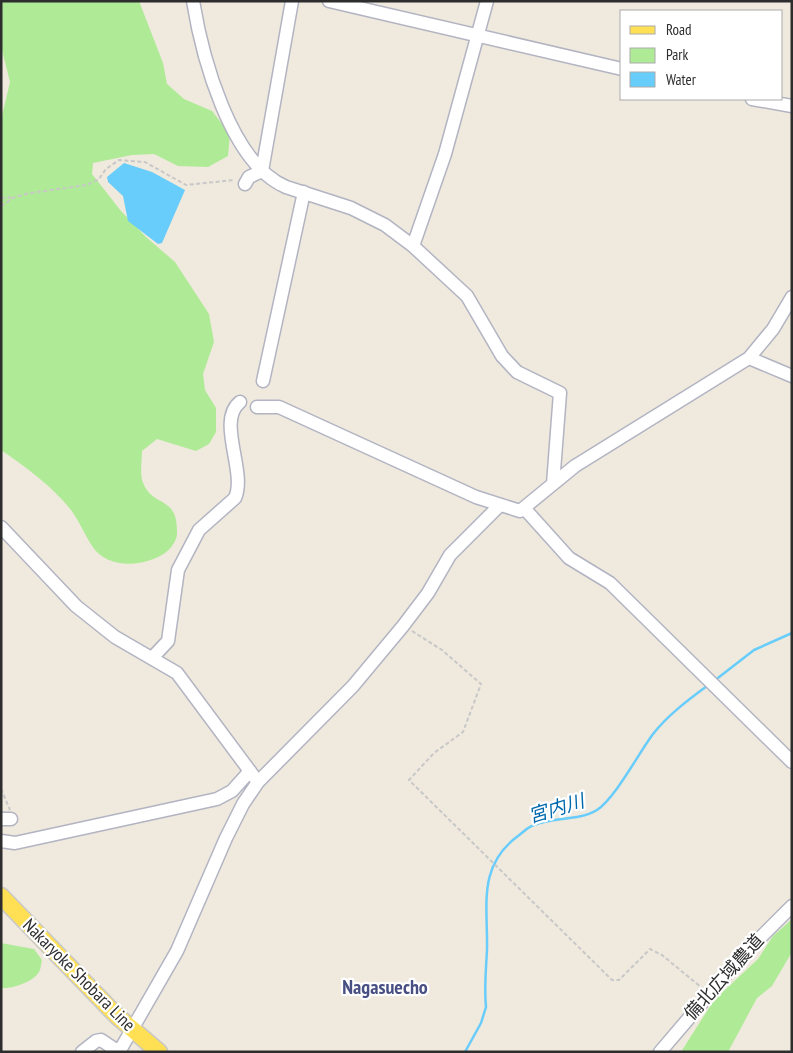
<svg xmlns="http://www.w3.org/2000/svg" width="793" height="1053" viewBox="0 0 793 1053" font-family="'PT Sans Narrow','Noto Sans JP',sans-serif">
<rect width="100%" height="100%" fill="#efe9de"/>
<!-- green -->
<path fill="#afeb96" d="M 1,1 L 139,1 L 163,63 L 167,84 L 184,99 L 212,111 L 230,134 L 228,156 L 208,167 L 178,166 L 154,154 L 132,155 L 93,163 L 92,174 L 121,211 L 146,237 L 175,262 L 209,314 L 214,342 L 203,374 L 205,390 L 216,408 L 216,432 L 209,444 L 196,451 L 157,439 L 142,451 C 142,461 139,476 144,485 C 154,507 177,496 177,531 C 178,542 168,553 158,557 C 137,567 107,568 92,546 C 85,535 79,521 71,510 C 52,486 26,467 1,450 L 1,120 L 10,82 L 1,46 Z
M 792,919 L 792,952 L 772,986 L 757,998 L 728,1052 L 681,1052 L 714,1000 L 758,959 L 773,936 Z
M 1,943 L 34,949 L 42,960 C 41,963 41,969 39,972 C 33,982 12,989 1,988 Z"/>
<!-- water -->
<path fill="#68cdfb" d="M 124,163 L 152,172 L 185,190 L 162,243 L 158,244 L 128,221 L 123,196 L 108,182 L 107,177 Z"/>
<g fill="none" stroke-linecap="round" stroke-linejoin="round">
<!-- stream -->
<path stroke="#68cdfb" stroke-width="2.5" d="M 714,681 L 754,650 L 792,633
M 465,1052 L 481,1023 L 486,1007 C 484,988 486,970 487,950 C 488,906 477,866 518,836 C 523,832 528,827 534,825 C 553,817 579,821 597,810 C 616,797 638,754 653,734 C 668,715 688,700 707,686"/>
<defs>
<path id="minor" d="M 193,1 C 202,56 230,163 286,187 L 351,208 L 385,225 L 413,246 L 467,296 L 502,356 L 517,372 L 560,393 L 553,484
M 329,1 L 622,69
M 752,99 L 792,106
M 262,171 L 292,1
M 245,184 L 249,177 L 262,171
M 413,246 L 445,154 L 487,1
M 749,358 L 792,376
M 263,381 L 304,192
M 257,407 L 279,407 L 476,497 L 520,511 L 575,466 L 749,358 L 773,329 L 792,297
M 524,508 L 569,558 L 610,583 L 792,762
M 1,527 L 76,606 L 115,637 L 177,673 L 258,782
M 152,658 L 168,641 L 178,570 L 199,530 L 235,498 C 247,472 216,421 240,402
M 1,819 L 11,819
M 1,841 L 15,843 L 217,799 L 232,791 L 250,771
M 82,1052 L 96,1041 L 101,1040 L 119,1052
M 119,1052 L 177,951 L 226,838 L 243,804 L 258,782 L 353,686 L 403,626 L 428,593 L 450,555 L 499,506
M 660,1052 L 741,957 L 792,906"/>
<path id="major" d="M 1,896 L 117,1016 L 159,1052"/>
</defs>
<!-- minor casing -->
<use href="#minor" stroke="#b2b4c2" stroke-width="15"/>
<!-- major casing -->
<use href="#major" stroke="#c8c8c8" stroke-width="19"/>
<!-- path -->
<path stroke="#c8c8c8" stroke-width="2" stroke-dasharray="4 2.5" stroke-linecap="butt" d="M 1,198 L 14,197
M 1,206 L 15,197 L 30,193 L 87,185 L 99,179 L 106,169 L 119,160 L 145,162 L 186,185 L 234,180
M 412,631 L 442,650 L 481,684 L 463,732 L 434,753 L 409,780 L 612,980 L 619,980 L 650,949 L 662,955 L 702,988
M 1,789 L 10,810"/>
<!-- minor -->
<use href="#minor" stroke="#fff" stroke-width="12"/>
<!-- major -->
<use href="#major" stroke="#ffdf54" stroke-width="16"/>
</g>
<g text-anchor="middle" stroke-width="4.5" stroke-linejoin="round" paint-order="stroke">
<!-- street labels -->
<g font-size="18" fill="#2d2d2d" stroke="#fff">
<text transform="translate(79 975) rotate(45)" y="6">Nakaryoke Shobara Line</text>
<text transform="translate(724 977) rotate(-48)" y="6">備北広域農道</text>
</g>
<!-- water labels -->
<g font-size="19" font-style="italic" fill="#0069ae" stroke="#fff">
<text transform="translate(556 808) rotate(-17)" y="7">宮内川</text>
</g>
<!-- quarter labels -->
<g font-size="20" font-weight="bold" fill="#484f83" stroke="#fff">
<text x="385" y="994">Nagasuecho</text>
</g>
</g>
<!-- border -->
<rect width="793" height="1053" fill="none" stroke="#2d2d2d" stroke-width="5"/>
<!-- legend -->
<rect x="620" y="10" width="162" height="90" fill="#ffffff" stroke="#ababab"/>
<rect x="630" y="26" width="25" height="8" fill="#ffdf54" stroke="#ababab"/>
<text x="666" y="35" font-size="15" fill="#2d2d2d">Road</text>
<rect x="630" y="48" width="25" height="15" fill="#afeb96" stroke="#ababab"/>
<text x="666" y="60" font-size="15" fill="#2d2d2d">Park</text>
<rect x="630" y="72" width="25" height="15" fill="#68cdfb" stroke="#ababab"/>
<text x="666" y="85" font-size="15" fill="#2d2d2d">Water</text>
</svg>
